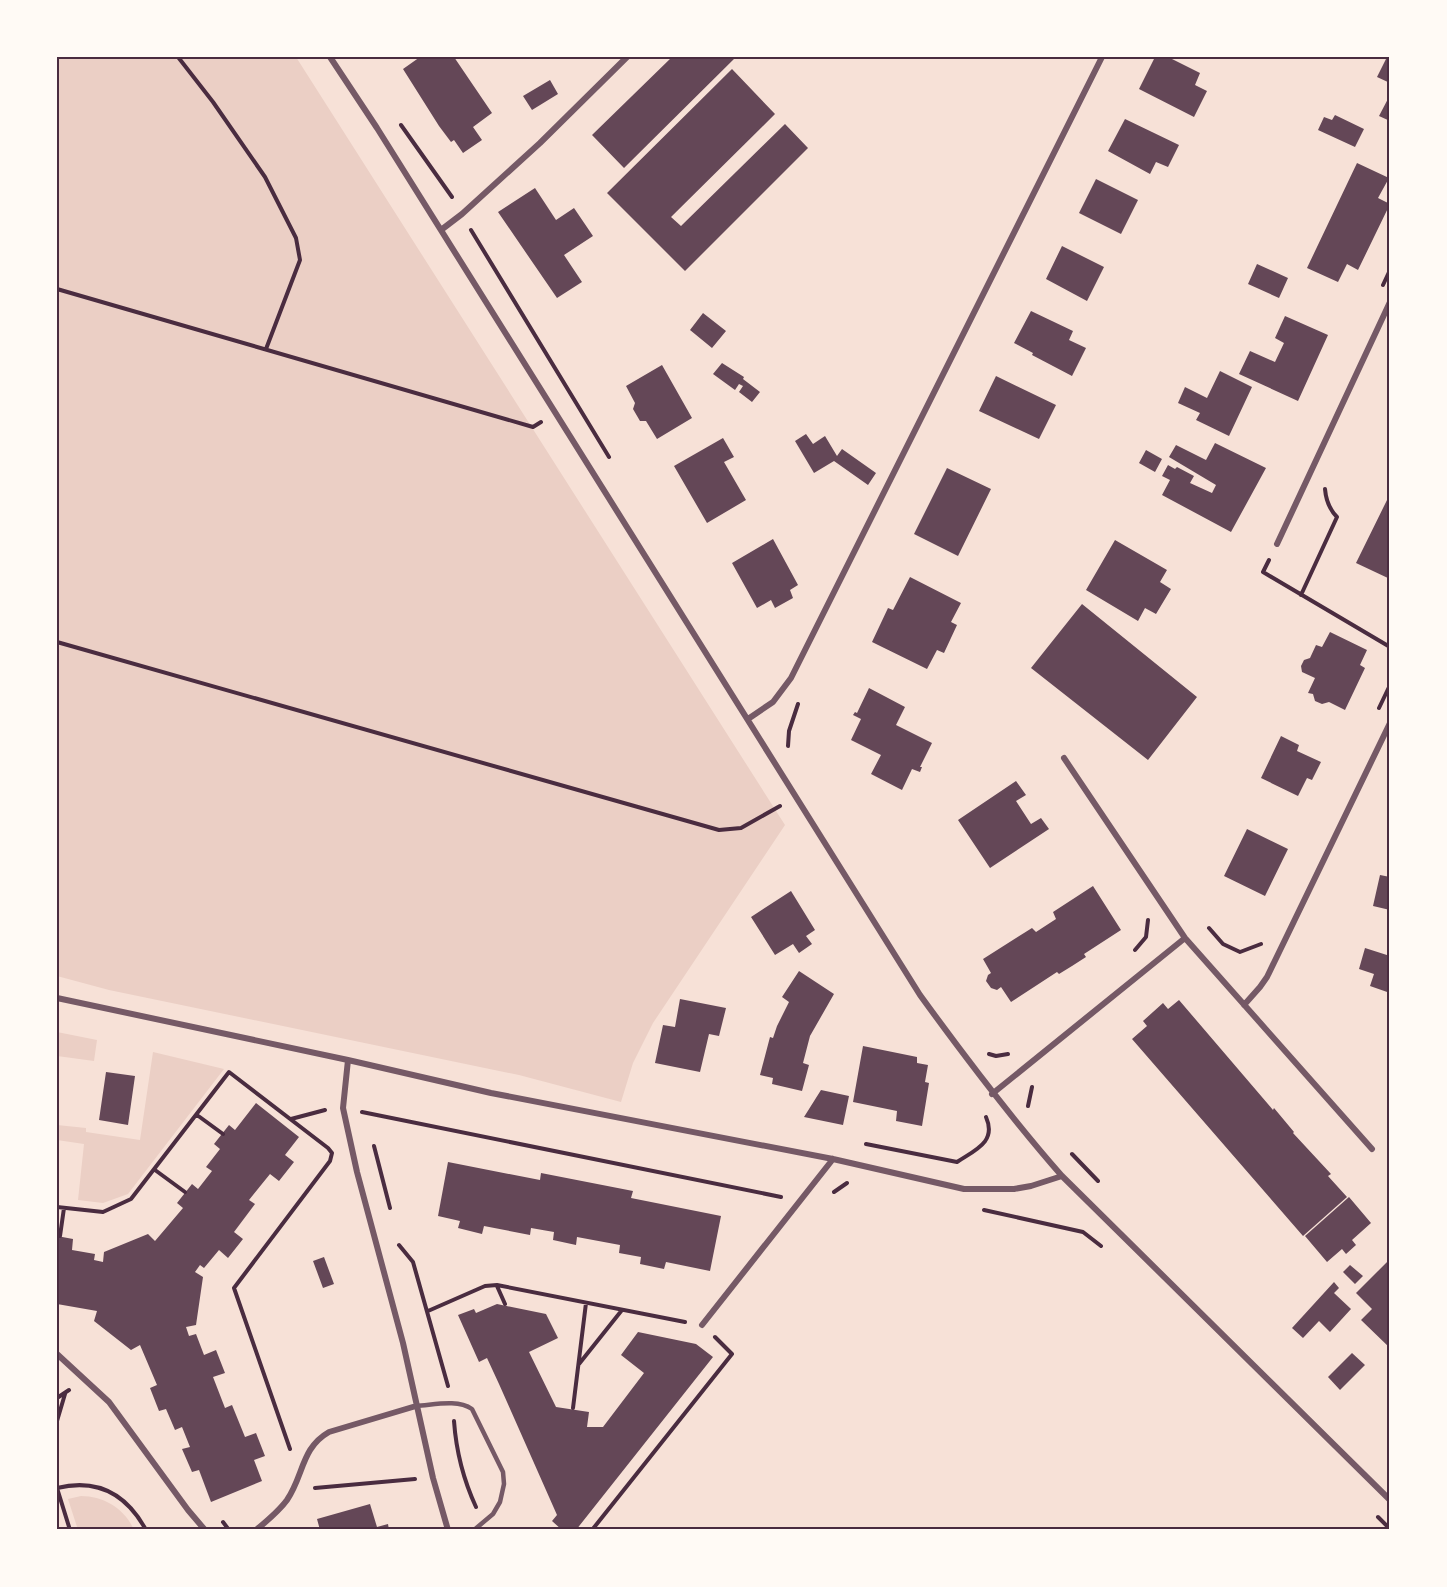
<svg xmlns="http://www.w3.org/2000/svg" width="1447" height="1587" viewBox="0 0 1447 1587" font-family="'PT Sans',sans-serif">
<rect width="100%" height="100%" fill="#f7e1d7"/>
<!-- green -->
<path fill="#ebcfc5" d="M 57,57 L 296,57 L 785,825 L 653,1023 L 633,1063 L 621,1102 L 519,1075 L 109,990 L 57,976 Z
M 57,1032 L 97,1040 L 94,1061 L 57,1056 Z
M 153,1052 L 224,1069 L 128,1194 L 103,1203 L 78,1200 L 84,1144 L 57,1140 L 57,1125 L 86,1128 L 86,1132 L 140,1140 Z
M 81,1496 C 104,1496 125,1509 134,1530 L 78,1530 L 68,1499 Z"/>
<!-- building -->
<path fill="#644757" d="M 420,57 L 454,57 L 492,113 L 473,127 L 482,140 L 463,153 L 454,140 L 451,142 L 439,126 L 403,69 Z
M 672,57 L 736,57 L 624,168 L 592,135 Z
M 1155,57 L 1168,57 L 1200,73 L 1195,85 L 1207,91 L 1194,117 L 1139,89 Z
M 1387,57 L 1390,57 L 1390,83 L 1377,77 Z
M 732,69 L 775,114 L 671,217 L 681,226 L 785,124 L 808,148 L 685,271 L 607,193 Z
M 550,80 L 558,94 L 532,110 L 523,96 Z
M 1390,95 L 1390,121 L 1379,116 Z
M 1335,115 L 1364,129 L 1355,147 L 1318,130 L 1324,117 L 1332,120 Z
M 1125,119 L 1179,145 L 1168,167 L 1156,162 L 1150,174 L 1108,151 Z
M 1357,163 L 1389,178 L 1378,198 L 1390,204 L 1358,270 L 1347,264 L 1338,282 L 1307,268 Z
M 1096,179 L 1138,200 L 1121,234 L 1079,213 Z
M 535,188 L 556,220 L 574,208 L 593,236 L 564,255 L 582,282 L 557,298 L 498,212 Z
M 1062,246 L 1104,267 L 1087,301 L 1046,279 Z
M 1257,264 L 1288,278 L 1279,298 L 1248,284 Z
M 1031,311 L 1073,331 L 1069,340 L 1086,348 L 1072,376 L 1032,355 L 1033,353 L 1014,343 Z
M 703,313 L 726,331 L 712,348 L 690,330 Z
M 1285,316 L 1328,335 L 1298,401 L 1239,374 L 1250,351 L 1275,362 L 1284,343 L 1275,338 Z
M 722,363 L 744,377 L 743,379 L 760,392 L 752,402 L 739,392 L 743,386 L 739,384 L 735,390 L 713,374 Z
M 662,365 L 692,418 L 657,439 L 646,421 L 640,421 L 633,409 L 635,403 L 626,386 Z
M 1220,371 L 1252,387 L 1229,436 L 1196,420 L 1200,413 L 1178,403 L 1185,387 L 1207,398 Z
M 996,376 L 1056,405 L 1039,439 L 979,411 Z
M 806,434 L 813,444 L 825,436 L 837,456 L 842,449 L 876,473 L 868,485 L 834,461 L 814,473 L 795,441 Z
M 723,438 L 734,457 L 724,462 L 746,500 L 707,523 L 674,466 Z
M 1215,443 L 1266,468 L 1231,532 L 1162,495 L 1170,480 L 1162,476 L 1168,465 L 1175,469 L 1177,467 L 1194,476 L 1190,483 L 1212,493 L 1216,485 L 1169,457 L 1176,445 L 1206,460 Z
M 1146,450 L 1162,459 L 1155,472 L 1139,463 Z
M 947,468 L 991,489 L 958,556 L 914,534 Z
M 1388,498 L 1390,499 L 1390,579 L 1356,563 Z
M 773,539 L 798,585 L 790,590 L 793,598 L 775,608 L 771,600 L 757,608 L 732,563 Z
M 1115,540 L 1167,570 L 1160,582 L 1171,589 L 1156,614 L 1145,608 L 1138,621 L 1086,590 Z
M 910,577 L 961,603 L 951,622 L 957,625 L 944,653 L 937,650 L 927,669 L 872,642 L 888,608 L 893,610 Z
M 1082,604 L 1197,697 L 1148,760 L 1031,668 Z
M 1330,632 L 1367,650 L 1360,665 L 1365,668 L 1345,710 L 1329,702 L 1322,704 L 1315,701 L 1313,694 L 1308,693 L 1315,678 L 1302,672 L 1301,666 L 1304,660 L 1310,658 L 1316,645 L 1322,647 Z
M 869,688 L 905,707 L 896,725 L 932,743 L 920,767 L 922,767 L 920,772 L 912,769 L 902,790 L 871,774 L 881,755 L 851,740 L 861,719 L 853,715 L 855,712 L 857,713 Z
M 1281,736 L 1299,745 L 1297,751 L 1321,762 L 1312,780 L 1307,778 L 1298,796 L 1261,778 Z
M 1016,781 L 1026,795 L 1016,801 L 1031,824 L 1041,818 L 1049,829 L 990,868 L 958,820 Z
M 1247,829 L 1288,849 L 1265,896 L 1224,876 Z
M 1380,875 L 1390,877 L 1390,910 L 1373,906 Z
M 1093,886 L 1121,930 L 1084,954 L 1086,957 L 1072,966 L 1059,974 L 1057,972 L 1011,1002 L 1001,987 L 997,990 L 991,988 L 986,981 L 988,975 L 991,973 L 983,959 L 1032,928 L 1036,932 L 1056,919 L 1053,912 Z
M 791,891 L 815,930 L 806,936 L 812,944 L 799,953 L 793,944 L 775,955 L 751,917 Z
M 1365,948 L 1390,956 L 1390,993 L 1370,986 L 1374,974 L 1359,969 Z
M 799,971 L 834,994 L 810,1036 L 803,1063 L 809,1065 L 802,1091 L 772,1084 L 773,1078 L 760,1075 L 770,1037 L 773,1038 L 777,1026 L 789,1002 L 782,997 Z
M 680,999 L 726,1008 L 719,1036 L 709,1034 L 700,1072 L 655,1063 L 663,1025 L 675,1027 Z
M 1179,1000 L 1273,1110 L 1274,1108 L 1294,1132 L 1293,1133 L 1331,1174 L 1328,1176 L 1347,1197 L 1303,1236 L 1132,1039 L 1147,1026 L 1143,1021 L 1163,1003 L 1168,1009 Z
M 863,1046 L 917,1057 L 917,1063 L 928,1065 L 925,1082 L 929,1083 L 922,1126 L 896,1121 L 897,1111 L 853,1102 Z
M 106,1072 L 135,1076 L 128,1125 L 99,1120 Z
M 821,1090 L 849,1096 L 843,1125 L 804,1117 Z
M 256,1103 L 299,1137 L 285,1155 L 294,1162 L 279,1181 L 270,1174 L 249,1200 L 255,1204 L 234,1232 L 243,1239 L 228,1258 L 219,1250 L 204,1268 L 200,1265 L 195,1272 L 203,1277 L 196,1325 L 186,1327 L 189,1336 L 196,1334 L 204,1355 L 216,1350 L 225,1373 L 213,1377 L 225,1408 L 232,1405 L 245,1437 L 256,1433 L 265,1456 L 254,1460 L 262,1481 L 211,1502 L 199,1470 L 192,1472 L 182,1449 L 190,1447 L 182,1427 L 175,1430 L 166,1409 L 159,1411 L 150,1388 L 157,1385 L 140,1345 L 131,1350 L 94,1321 L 97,1311 L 57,1304 L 57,1236 L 73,1239 L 72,1250 L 95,1254 L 94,1260 L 103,1262 L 104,1252 L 148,1234 L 155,1241 L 183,1208 L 177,1203 L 192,1184 L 198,1189 L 212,1171 L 206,1167 L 220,1149 L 214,1144 L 229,1125 L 235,1130 Z
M 448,1162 L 540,1180 L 541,1173 L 633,1191 L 631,1198 L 721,1216 L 710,1271 L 666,1262 L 664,1269 L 640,1264 L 641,1257 L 619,1253 L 620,1245 L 577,1237 L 576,1245 L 553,1240 L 554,1232 L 531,1228 L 530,1235 L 484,1226 L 482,1234 L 458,1228 L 460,1221 L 438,1216 Z
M 1349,1197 L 1371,1223 L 1352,1240 L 1356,1245 L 1346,1254 L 1342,1249 L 1327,1262 L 1305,1236 Z
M 324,1257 L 334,1284 L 323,1288 L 313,1261 Z
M 1388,1261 L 1390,1263 L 1390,1348 L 1361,1320 L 1372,1309 L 1356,1293 Z
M 1350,1265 L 1363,1276 L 1355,1284 L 1343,1272 Z
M 1334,1282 L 1339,1288 L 1334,1293 L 1351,1309 L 1330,1332 L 1319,1321 L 1303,1338 L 1292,1328 Z
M 497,1304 L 546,1314 L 558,1338 L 529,1352 L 556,1407 L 589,1412 L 587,1427 L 603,1427 L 644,1373 L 621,1355 L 638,1332 L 696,1344 L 713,1357 L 576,1530 L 562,1530 L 552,1521 L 557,1515 L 499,1384 L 487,1358 L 479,1362 L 458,1315 L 474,1309 L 476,1313 Z
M 1352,1353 L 1365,1365 L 1340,1390 L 1328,1377 Z
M 370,1504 L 377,1527 L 388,1524 L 389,1530 L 320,1530 L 317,1519 Z"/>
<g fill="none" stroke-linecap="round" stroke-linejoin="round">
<!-- path -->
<path stroke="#4a2c40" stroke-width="4" d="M 178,57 L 213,102 L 265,177 L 296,238 L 300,260 L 266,349
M 401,125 L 452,197
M 471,230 L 609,457
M 1383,285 L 1390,270
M 57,289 L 533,427 L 541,422
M 1269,560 L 1263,572 L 1390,647
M 1301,595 L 1337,517 C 1329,509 1326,501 1325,489
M 57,642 L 719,830 L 741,828 L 780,806
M 1379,708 L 1390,685
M 788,746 L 789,731 L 798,704
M 1209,928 L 1223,944 L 1240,952 L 1261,944
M 1135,950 L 1146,937 L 1148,920
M 989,1054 L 996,1056 L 1008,1054
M 1028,1106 L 1032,1087
M 362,1112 L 781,1197
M 197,1115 L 223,1134
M 291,1119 L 325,1110
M 866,1144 L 957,1162 C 975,1150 997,1142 986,1117
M 374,1146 L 390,1208
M 1072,1154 L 1098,1181
M 155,1170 L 185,1192
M 834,1192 L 847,1183
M 57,1207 L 103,1212 L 131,1199 L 229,1072 L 328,1148 L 332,1153 L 330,1161 L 234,1288 L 290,1449
M 984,1210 L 1083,1232 L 1101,1246
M 60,1236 L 64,1208
M 399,1245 L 413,1262 L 448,1386
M 497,1286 L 505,1304
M 428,1311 L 485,1286 L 497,1285 L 685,1322
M 579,1364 L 622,1310
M 57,1398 L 69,1390
M 573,1408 L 586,1303
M 57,1421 L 65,1394
M 454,1421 C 456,1449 464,1481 476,1507
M 57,1488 C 98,1478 127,1495 146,1530
M 57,1488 L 70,1530
M 315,1488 L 415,1479
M 1378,1517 L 1390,1529
M 223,1522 L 229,1530
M 592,1530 L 732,1354 L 715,1337"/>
<!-- service -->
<path stroke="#755966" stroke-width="4.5" d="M 416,1406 C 434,1405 457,1399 472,1409 L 503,1472 L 504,1484 L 500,1502 L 493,1514 L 474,1530"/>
<!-- minor -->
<path stroke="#755966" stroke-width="6" d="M 330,57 L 377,128 L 920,995 C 965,1057 1011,1118 1062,1176 L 1390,1500
M 441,230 L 462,214 L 540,143 L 627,57
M 1277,544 L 1390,302
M 748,719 L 773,702 L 791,678 L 1102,57
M 1064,758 L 1185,938 L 1372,1149
M 57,998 L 348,1060 L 491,1093 L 833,1159 L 964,1189 L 1014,1189 L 1031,1186 L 1062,1176
M 1244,1005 L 1260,987 L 1267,977 L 1390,723
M 348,1060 L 343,1108 L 357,1172 L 403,1343 L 433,1478 L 448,1530
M 992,1094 L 1185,938
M 702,1325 L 833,1159
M 57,1354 L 109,1402 L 188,1510 L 205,1530
M 256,1530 C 267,1521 279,1511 287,1500 C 304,1475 301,1448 329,1432 L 416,1406"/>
</g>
<!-- border -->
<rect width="1447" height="1587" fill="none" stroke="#fffaf5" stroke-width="117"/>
<rect x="58" y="58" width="1330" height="1470" fill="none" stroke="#4a2c40" stroke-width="2"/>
</svg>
